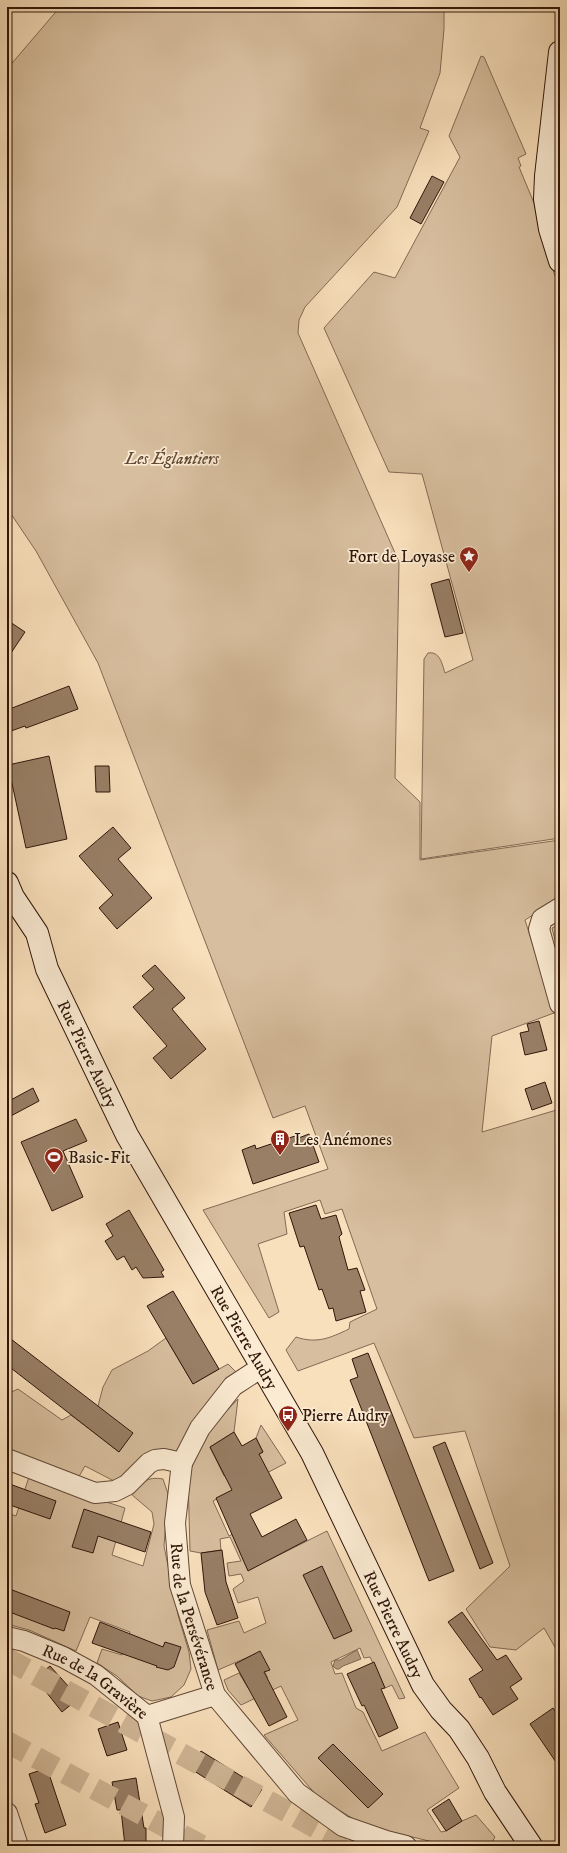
<svg xmlns="http://www.w3.org/2000/svg" width="567" height="1853" viewBox="0 0 567 1853" font-family="'IM FELL DW Pica',serif">
<rect width="100%" height="100%" fill="#f9e0bc"/>
<filter id="stains"><feTurbulence type="fractalNoise" baseFrequency=".005" numOctaves="4"/><feColorMatrix values="0 0 0 0 .2 0 0 0 0 .09 0 0 0 0 .02 0 0 0 .5 -.17"/></filter>
<radialGradient id="worn" r=".72"><stop offset=".6" stop-color="#630" stop-opacity="0"/><stop offset="1" stop-color="#630" stop-opacity=".3"/></radialGradient>
<!-- green -->
<path fill="#d7be9e" stroke="#836a54" d="M 60,7 L 444,7 L 444,29 L 440,73 L 420,128 L 429,131 L 397,207 L 305,307 L 299,320 L 298,333 L 399,562 L 395,778 L 420,802 L 420,860 L 560,840 L 560,898 L 525,920 L 554,1013 L 492,1036 L 482,1132 L 560,1109 L 560,1656 L 544,1628 L 516,1650 L 490,1647 L 466,1609 L 510,1566 L 465,1431 L 414,1438 L 374,1343 L 298,1371 L 286,1350 L 296,1337 C 317,1344 330,1338 349,1329 L 350,1322 L 377,1309 L 342,1209 L 325,1214 L 320,1200 L 284,1212 L 287,1234 L 258,1244 L 279,1312 L 269,1318 L 203,1210 L 328,1169 L 305,1106 L 273,1118 L 98,663 L 36,551 L 7,508 L 7,69 Z
M 481,56 L 484,57 L 526,154 L 518,158 L 521,166 L 519,167 L 534,203 L 554,273 L 560,288 L 560,838 L 421,859 L 424,659 L 428,653 C 440,651 442,664 445,673 L 473,660 L 422,474 L 389,472 L 324,328 L 374,272 L 395,278 L 460,157 L 449,136 Z
M 560,924 L 560,960 L 552,928 Z
M 166,1338 L 193,1384 L 228,1364 L 237,1373 L 179,1456 L 124,1482 L 114,1481 L 85,1466 L 77,1480 L 7,1455 L 7,1394 L 18,1389 L 62,1420 L 71,1415 L 119,1452 L 98,1406 L 103,1387 L 112,1370 L 148,1351 Z
M 238,1399 L 234,1432 L 210,1447 L 224,1476 L 263,1452 L 256,1438 L 261,1425 L 286,1463 L 213,1501 L 229,1536 L 250,1525 L 267,1561 L 327,1531 L 405,1698 L 399,1699 L 392,1685 L 385,1688 L 370,1657 L 364,1658 L 360,1648 L 331,1662 L 335,1674 L 342,1673 L 356,1708 L 363,1712 L 382,1751 L 425,1732 L 459,1788 L 427,1810 L 441,1832 L 446,1831 L 462,1821 L 476,1815 L 495,1837 L 490,1846 L 450,1846 L 387,1831 L 360,1823 L 318,1797 L 264,1735 L 298,1720 L 281,1686 L 241,1705 L 228,1690 L 224,1680 L 239,1673 L 248,1688 L 268,1678 L 255,1654 L 218,1670 L 207,1630 L 239,1621 L 244,1633 L 266,1623 L 258,1597 L 238,1603 L 233,1589 L 244,1581 L 241,1574 L 229,1576 L 227,1563 L 241,1561 L 230,1537 L 220,1539 L 221,1550 L 201,1553 L 190,1551 L 188,1475 L 210,1428 Z
M 29,1477 L 125,1508 L 112,1555 L 143,1566 L 154,1524 L 152,1512 L 131,1494 C 141,1483 147,1476 163,1479 L 168,1494 L 164,1546 L 178,1615 L 189,1652 L 191,1669 L 184,1685 L 171,1697 L 152,1701 L 138,1696 L 117,1676 L 97,1663 L 102,1649 L 122,1655 L 130,1632 L 90,1617 L 76,1651 L 29,1630 L 7,1624 L 7,1513 L 16,1516 Z"/>
<!-- water -->
<path fill="#b49b7f" stroke="#7f6650" d="M 357,1650 L 361,1659 L 343,1666 L 339,1669 L 336,1669 L 333,1666 L 335,1660 L 340,1660 Z"/>
<!-- building -->
<path fill="#987f66" stroke="#2f1609" d="M 432,176 L 444,182 L 421,224 L 410,218 Z
M 449,579 L 463,633 L 445,637 L 431,584 Z
M 7,620 L 25,632 L 7,659 Z
M 69,686 L 78,709 L 26,728 L 25,726 L 11,731 L 7,722 L 7,710 Z
M 49,756 L 67,839 L 26,848 L 8,765 Z
M 95,766 L 109,766 L 110,792 L 96,792 Z
M 113,827 L 131,848 L 118,859 L 152,898 L 117,929 L 99,908 L 113,895 L 79,856 Z
M 155,965 L 185,998 L 172,1009 L 206,1049 L 171,1079 L 153,1058 L 167,1046 L 133,1007 L 154,989 L 142,976 Z
M 539,1021 L 547,1050 L 525,1055 L 520,1033 L 529,1031 L 527,1024 Z
M 545,1082 L 552,1103 L 532,1110 L 525,1089 Z
M 33,1088 L 39,1101 L 7,1118 L 7,1102 Z
M 76,1119 L 87,1141 L 63,1151 L 83,1197 L 52,1211 L 21,1142 Z
M 309,1134 L 319,1162 L 253,1184 L 242,1150 L 255,1145 L 256,1149 L 295,1136 L 296,1139 Z
M 316,1205 L 321,1219 L 336,1215 L 342,1234 L 339,1237 L 348,1270 L 357,1268 L 365,1290 L 360,1291 L 366,1312 L 336,1321 L 333,1308 L 329,1309 L 322,1289 L 319,1290 L 304,1246 L 300,1247 L 289,1213 Z
M 129,1210 L 164,1270 L 161,1272 L 164,1277 L 143,1278 L 136,1267 L 132,1270 L 124,1256 L 117,1260 L 105,1241 L 113,1236 L 106,1224 Z
M 173,1291 L 219,1369 L 193,1384 L 147,1306 Z
M 7,1336 L 133,1433 L 119,1452 L 7,1365 Z
M 368,1353 L 454,1571 L 429,1581 L 350,1380 L 358,1377 L 352,1359 Z
M 234,1432 L 242,1446 L 256,1438 L 263,1452 L 259,1454 L 282,1498 L 250,1514 L 262,1537 L 296,1519 L 307,1540 L 248,1571 L 216,1498 L 232,1490 L 210,1447 Z
M 445,1442 L 493,1563 L 480,1569 L 433,1447 Z
M 7,1483 L 56,1501 L 50,1519 L 7,1504 Z
M 84,1509 L 151,1532 L 145,1552 L 98,1536 L 93,1553 L 72,1547 Z
M 222,1550 L 226,1582 L 238,1618 L 217,1625 L 205,1592 L 201,1553 Z
M 322,1566 L 352,1631 L 334,1639 L 303,1575 Z
M 7,1588 L 70,1612 L 64,1631 L 55,1628 L 54,1629 L 7,1611 Z
M 462,1612 L 497,1660 L 506,1655 L 522,1679 L 510,1687 L 518,1699 L 493,1715 L 481,1697 L 480,1698 L 469,1679 L 483,1670 L 448,1622 Z
M 100,1622 L 163,1647 L 165,1642 L 181,1647 L 174,1667 L 168,1670 L 156,1667 L 157,1666 L 92,1643 Z
M 260,1651 L 270,1670 L 264,1672 L 287,1717 L 269,1726 L 235,1664 Z
M 374,1662 L 385,1688 L 381,1689 L 398,1728 L 379,1737 L 364,1705 L 362,1706 L 347,1674 Z
M 50,1666 L 79,1698 L 62,1712 L 35,1678 Z
M 553,1708 L 560,1718 L 560,1768 L 530,1724 Z
M 118,1722 L 127,1750 L 107,1756 L 98,1729 Z
M 333,1744 L 383,1794 L 368,1808 L 318,1758 Z
M 201,1751 L 262,1789 L 251,1807 L 191,1769 Z
M 47,1768 L 66,1825 L 45,1833 L 35,1804 L 39,1803 L 29,1774 Z
M 136,1778 L 144,1828 L 146,1828 L 146,1846 L 125,1846 L 121,1810 L 117,1810 L 112,1782 Z
M 449,1799 L 462,1821 L 446,1831 L 432,1810 Z"/>
<g fill="none" stroke-linecap="round" stroke-linejoin="round">
<!-- highway-tunnel -->
<path stroke="#d1b898" stroke-width="22" stroke-dasharray="22 11" stroke-linecap="butt" d="M 7,1659 L 350,1846
M 7,1742 L 202,1846"/>
<defs>
<g id="street">
<path d="M 560,908 L 542,919 L 539,929 L 560,1004"/>
<path id="s1" d="M 262,1367 L 233,1386 L 200,1428 L 182,1463 L 175,1523 L 180,1585 L 215,1695 L 297,1793 L 343,1826 L 386,1841 L 406,1846"/>
<path d="M 7,1459 L 95,1493 L 115,1491 L 127,1485 L 149,1463 L 155,1460 L 164,1459 L 182,1463"/>
<path id="s2" d="M 7,1637 L 24,1641 L 63,1657 L 96,1675 L 147,1716 L 174,1817 L 173,1846"/>
<path d="M 147,1716 L 215,1695"/>
<path d="M 7,1813 L 18,1846"/>
</g>
<g id="secondary">
<path d="M 560,52 L 546,176 L 545,199 L 550,229 L 560,261"/>
<path id="s3" d="M 7,883 L 13,897 L 37,933 L 47,969 L 127,1135 L 312,1453 L 423,1685 L 441,1710 L 459,1729 L 478,1758 L 495,1792 L 531,1846"/>
</g>
</defs>
<!-- street casing -->
<use href="#street" stroke="#624836" stroke-width="22"/>
<!-- secondary casing -->
<use href="#secondary" stroke="#2f1609" stroke-width="24"/>
<!-- street -->
<use href="#street" stroke="#fbebd3" stroke-width="20"/>
<!-- secondary -->
<use href="#secondary" stroke="#fbebd3" stroke-width="22"/>
</g>
<!-- icons -->
<defs>
<symbol id="sight-pin" viewBox="-11 -11 22 30"><path d="M0 17L-7.5 6A9.5 9.5 0 1 1 7.5 6Z" fill="#8f2418" stroke="#fbebd3"/><path d="M0-6L1.8-2.2L6-1.7L2.9 1.2L3.7 5.4L0 3.3L-3.7 5.4L-2.9 1.2L-6-1.7L-1.8-2.2Z" fill="#fff"/></symbol>
<symbol id="building-pin" viewBox="-11 -11 22 30"><path d="M0 17L-7.5 6A9.5 9.5 0 1 1 7.5 6Z" fill="#8f2418" stroke="#fbebd3"/><path d="M-4-6H4V6H1V3H-1V6H-4ZM-2.5-4.3h1.7v1.8h-1.7ZM.8-4.3h1.7v1.8H.8ZM-2.5-1h1.7V.8h-1.7ZM.8-1h1.7V.8H.8Z" fill="#fff"/></symbol>
<symbol id="stadium-pin" viewBox="-11 -11 22 30"><path d="M0 17L-7.5 6A9.5 9.5 0 1 1 7.5 6Z" fill="#8f2418" stroke="#fbebd3"/><path d="M0-5a6.5 5 0 1 0 0 10a6.5 5 0 1 0 0-10ZM-3.5-1.8h7v3.6h-7Z" fill="#fff"/></symbol>
<symbol id="bus-pin" viewBox="-11 -11 22 30"><path d="M0 17L-7.5 6A9.5 9.5 0 1 1 7.5 6Z" fill="#8f2418" stroke="#fbebd3"/><path d="M-5-6H5V4H4V6H2V4H-2V6H-4V4H-5ZM-3.5-4V0h7V-4ZM-3.5 1.2v1.5H-2V1.2ZM2 1.2v1.5H3.5V1.2Z" fill="#fff"/></symbol>
</defs>
<g fill-rule="evenodd">
<use href="#sight-pin" x="458" y="545" width="22" height="30"/>
<use href="#building-pin" x="269" y="1128" width="22" height="30"/>
<use href="#stadium-pin" x="43" y="1146" width="22" height="30"/>
<use href="#bus-pin" x="277" y="1404" width="22" height="30"/>
</g>
<g text-anchor="middle" stroke-width="3.5" stroke-linejoin="round" paint-order="stroke">
<!-- park labels -->
<g font-size="17" font-style="italic" fill="#614836" stroke="#fbebd3">
<text x="172" y="464">Les Églantiers</text>
</g>
<!-- poi labels -->
<g font-size="17" fill="#2f1609" stroke="#fbebd3" text-anchor="start">
<text x="455" y="562" text-anchor="end">Fort de Loyasse</text>
<text x="294" y="1145">Les Anémones</text>
<text x="68" y="1163">Basic-Fit</text>
<text x="302" y="1421">Pierre Audry</text>
</g>
<!-- street labels -->
<g font-size="17" fill="#2f1609" stroke="#fbebd3">
<text dy="6" stroke="none"><textPath href="#s3" startOffset="190">Rue Pierre Audry</textPath></text>
<text dy="6" stroke="none"><textPath href="#s3" startOffset="514">Rue Pierre Audry</textPath></text>
<text dy="6" stroke="none"><textPath href="#s1" startOffset="284">Rue de la Persévérance</textPath></text>
<text dy="6" stroke="none"><textPath href="#s3" startOffset="838">Rue Pierre Audry</textPath></text>
<text dy="6" stroke="none"><textPath href="#s2" startOffset="100">Rue de la Gravière</textPath></text>
</g>
</g>
<!-- margin -->
<rect width="567" height="1853" fill="none" stroke="#f9e0bc" stroke-width="24"/>
<rect x="8" y="8" width="551" height="1837" fill="none" stroke="#2f1609" stroke-width="2"/>
<rect x="12" y="12" width="543" height="1829" fill="none" stroke="#2f1609"/>
<rect width="100%" height="100%" filter="url(#stains)"/>
<rect width="100%" height="100%" fill="url(#worn)"/>
</svg>
